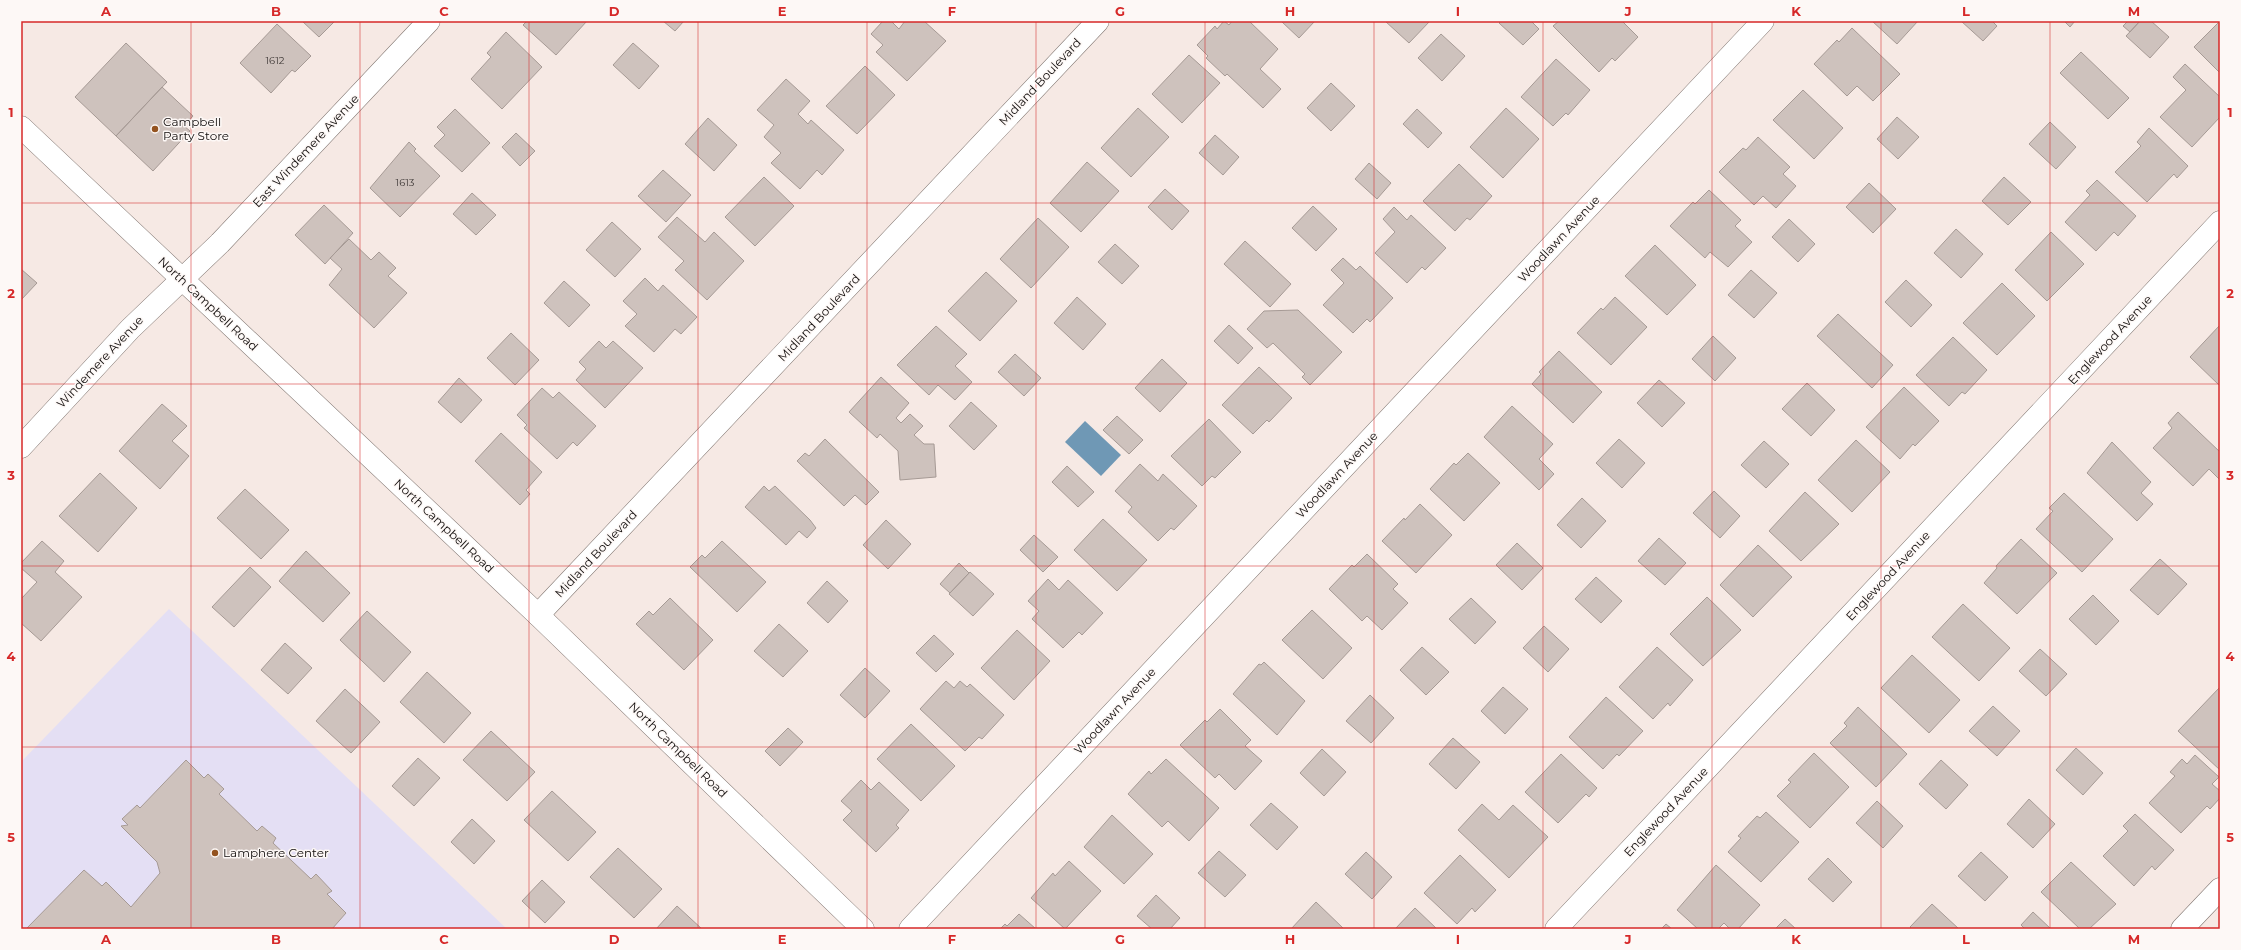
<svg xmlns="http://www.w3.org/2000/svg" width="2241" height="950" viewBox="0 0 2241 950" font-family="Montserrat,sans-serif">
<rect width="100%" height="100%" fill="#f6e9e4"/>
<!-- education -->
<path fill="#e4dff4" d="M 169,609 L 507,929 L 21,929 L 21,762 Z"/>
<!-- water -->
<path fill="#6f98b5" d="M 1085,421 L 1121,455 L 1101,476 L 1065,442 Z"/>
<!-- building -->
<path fill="#cec2bd" stroke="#a69a95" d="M 302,21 L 335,21 L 319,37 Z
M 527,21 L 587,21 L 556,55 L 523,25 Z
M 663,21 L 684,21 L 675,31 Z
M 883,21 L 891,21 L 899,29 L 905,21 L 924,21 L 946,41 L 907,81 L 876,52 L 883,45 L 871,34 Z
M 1224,21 L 1229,25 L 1232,21 L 1249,21 L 1278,49 L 1260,69 L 1281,89 L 1263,108 L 1227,74 L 1225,76 L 1206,58 L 1208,56 L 1197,45 L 1215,26 L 1217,29 Z
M 1281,21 L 1315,21 L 1299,38 Z
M 1385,21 L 1430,21 L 1409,43 Z
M 1501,21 L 1531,21 L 1539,29 L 1523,45 L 1499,23 Z
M 1559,21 L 1622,21 L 1638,37 L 1615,61 L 1612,58 L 1599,72 L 1553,26 Z
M 1872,21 L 1918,21 L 1897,44 Z
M 1961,21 L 1992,21 L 1997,26 L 1983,41 Z
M 2064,21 L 2075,21 L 2070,27 Z
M 2128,21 L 2140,21 L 2130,32 L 2123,26 Z
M 2140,21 L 2151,21 L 2169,37 L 2150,58 L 2126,36 Z
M 2220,21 L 2220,73 L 2194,47 Z
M 277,24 L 311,56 L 295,72 L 292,70 L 271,93 L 240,63 Z
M 1852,28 L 1900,74 L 1873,101 L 1857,86 L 1847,96 L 1814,64 L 1837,40 L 1839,42 Z
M 506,32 L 542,67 L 502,109 L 471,79 L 491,57 L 487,53 Z
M 1441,34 L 1465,56 L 1442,81 L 1418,58 Z
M 126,43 L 167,82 L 116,136 L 75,97 Z
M 633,43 L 659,66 L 639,89 L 613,65 Z
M 2081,52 L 2129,98 L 2108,119 L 2060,73 Z
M 1189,55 L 1220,83 L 1182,123 L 1152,94 Z
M 1556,59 L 1590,90 L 1568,115 L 1566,113 L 1553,126 L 1521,97 Z
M 2185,64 L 2220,97 L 2220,117 L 2192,147 L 2160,117 L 2186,90 L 2173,77 Z
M 865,66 L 895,95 L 857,134 L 826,106 Z
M 786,79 L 810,101 L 798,114 L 808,124 L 811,120 L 844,150 L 822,175 L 817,170 L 800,189 L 771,163 L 781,153 L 764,137 L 774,125 L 757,110 Z
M 1331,83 L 1355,106 L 1331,131 L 1307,108 Z
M 162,87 L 193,116 L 184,126 L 190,131 L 153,171 L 116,136 Z
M 1803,90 L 1843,128 L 1814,159 L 1773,120 Z
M 1138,108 L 1169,137 L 1131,177 L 1101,148 Z
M 1506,108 L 1539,139 L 1503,178 L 1470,147 Z
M 455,109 L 490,143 L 462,172 L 434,146 L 445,135 L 437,127 Z
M 1417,109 L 1442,133 L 1428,148 L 1403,124 Z
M 1897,117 L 1919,137 L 1898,159 L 1877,139 Z
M 708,118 L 737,145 L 714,171 L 685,144 Z
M 2050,122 L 2076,147 L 2056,169 L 2029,144 Z
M 2149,128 L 2188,166 L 2177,178 L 2174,174 L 2147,202 L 2115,172 L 2141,146 L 2137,142 Z
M 516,133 L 535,151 L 520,166 L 502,147 Z
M 1215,135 L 1239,157 L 1223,175 L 1199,153 Z
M 1758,137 L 1790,167 L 1783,174 L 1796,186 L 1776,208 L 1763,196 L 1754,205 L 1719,172 L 1743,148 L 1746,150 Z
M 409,142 L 416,149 L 414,151 L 440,176 L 400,217 L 370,188 Z
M 1087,162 L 1119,191 L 1081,232 L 1050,203 Z
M 1369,163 L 1391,183 L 1377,199 L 1355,179 Z
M 1459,164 L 1492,196 L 1470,220 L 1467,218 L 1455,231 L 1423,201 Z
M 663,170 L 691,195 L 666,222 L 638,196 Z
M 764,177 L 794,206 L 755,246 L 725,217 Z
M 2004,177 L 2031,202 L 2008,225 L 1982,201 Z
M 2097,180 L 2136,216 L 2118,236 L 2114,232 L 2096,251 L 2065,222 L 2090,195 L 2086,191 Z
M 1869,183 L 1896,209 L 1873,233 L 1846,207 Z
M 1165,189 L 1189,211 L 1172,230 L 1148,207 Z
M 1709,190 L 1741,220 L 1735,226 L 1752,242 L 1728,267 L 1710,252 L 1705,258 L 1670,226 L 1693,202 L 1695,204 Z
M 472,193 L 496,215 L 476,235 L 453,214 Z
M 324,205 L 353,233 L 325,264 L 295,235 Z
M 1313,206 L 1337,229 L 1316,251 L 1292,228 Z
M 1394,207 L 1407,220 L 1411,215 L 1446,248 L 1425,270 L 1422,267 L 1407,283 L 1375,253 L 1395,232 L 1383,219 Z
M 677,217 L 705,242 L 714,232 L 744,261 L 707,300 L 675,270 L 684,261 L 658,237 Z
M 1038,218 L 1069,247 L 1031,288 L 1000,259 Z
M 1789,219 L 1815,244 L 1798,262 L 1772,237 Z
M 612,222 L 641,249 L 615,277 L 586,250 Z
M 1956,229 L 1983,254 L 1961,278 L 1934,253 Z
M 2051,232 L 2084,264 L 2047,301 L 2015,270 Z
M 349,239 L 371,260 L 379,252 L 396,268 L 388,276 L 407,293 L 374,328 L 329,285 L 342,269 L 330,258 Z
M 1245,241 L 1291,284 L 1270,307 L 1224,264 Z
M 1115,244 L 1139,266 L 1122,284 L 1098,262 Z
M 1655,245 L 1696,285 L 1667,315 L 1625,276 Z
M 1343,258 L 1356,270 L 1360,266 L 1393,298 L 1370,322 L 1367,319 L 1353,333 L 1323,305 L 1344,283 L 1331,270 Z
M 21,269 L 37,283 L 21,300 Z
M 1751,270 L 1777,293 L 1754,318 L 1728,295 Z
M 986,272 L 1017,301 L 980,341 L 948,311 Z
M 645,278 L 658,291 L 663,285 L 697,317 L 681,334 L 675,329 L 654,352 L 625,326 L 637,314 L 623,301 Z
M 1906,280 L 1932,305 L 1911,327 L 1885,302 Z
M 564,281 L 590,305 L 569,327 L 544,303 Z
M 2002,283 L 2035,316 L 1997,355 L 1963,323 Z
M 1077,297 L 1106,324 L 1083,350 L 1054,323 Z
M 1615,297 L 1647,327 L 1611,365 L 1577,333 L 1601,308 L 1603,310 Z
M 1298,310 L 1342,352 L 1310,385 L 1302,377 L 1305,374 L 1273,343 L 1267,348 L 1247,329 L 1264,311 Z
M 1838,314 L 1893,365 L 1872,388 L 1817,336 Z
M 1229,325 L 1253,348 L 1238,364 L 1214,341 Z
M 2220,325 L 2220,386 L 2190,357 Z
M 936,326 L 967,354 L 955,366 L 972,382 L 955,400 L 938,385 L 929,395 L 897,365 Z
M 511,333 L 539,360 L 515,385 L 487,358 Z
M 1713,336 L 1736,358 L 1715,381 L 1692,359 Z
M 1953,337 L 1987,370 L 1965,394 L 1962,392 L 1949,406 L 1916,375 Z
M 599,341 L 606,348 L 613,341 L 643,368 L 605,408 L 576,380 L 586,369 L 579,362 Z
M 1559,351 L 1602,392 L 1573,423 L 1532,384 L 1541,374 L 1539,372 Z
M 1015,354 L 1041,378 L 1024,396 L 998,372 Z
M 1162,359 L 1187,383 L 1160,412 L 1135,388 Z
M 1259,367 L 1292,398 L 1269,422 L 1267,420 L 1253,434 L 1222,405 Z
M 881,377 L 909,403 L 896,418 L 901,423 L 910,414 L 923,426 L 914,435 L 924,444 L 934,444 L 936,477 L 900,480 L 898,451 L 880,434 L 877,438 L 849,412 Z
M 459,378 L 482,400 L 461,423 L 438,402 Z
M 1659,380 L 1685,403 L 1662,427 L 1637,403 Z
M 1807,383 L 1835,410 L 1811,436 L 1782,409 Z
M 1904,387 L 1939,421 L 1915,446 L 1913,444 L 1900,459 L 1866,427 Z
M 542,388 L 553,398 L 559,392 L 596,426 L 577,446 L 573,442 L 557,459 L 524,428 L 527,425 L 517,415 Z
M 971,402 L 997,426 L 974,450 L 949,426 Z
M 162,404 L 187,426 L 172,441 L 189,456 L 160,489 L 119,451 Z
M 1512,406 L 1553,444 L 1539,459 L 1554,474 L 1539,490 L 1484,437 Z
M 2178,412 L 2220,452 L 2220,480 L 2209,469 L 2193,486 L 2153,448 L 2172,428 L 2168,423 Z
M 1117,416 L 1143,440 L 1129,454 L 1103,430 Z
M 1209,419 L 1241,452 L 1215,478 L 1212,476 L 1202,486 L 1171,456 Z
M 501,433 L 542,472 L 526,490 L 530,494 L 520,505 L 475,461 Z
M 825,439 L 879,492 L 866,505 L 855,495 L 844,506 L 797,461 L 805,453 L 809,456 Z
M 1619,439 L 1645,463 L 1622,488 L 1596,463 Z
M 1856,440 L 1890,472 L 1852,512 L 1818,480 Z
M 1764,441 L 1789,464 L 1766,488 L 1741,465 Z
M 2112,442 L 2151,482 L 2141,493 L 2153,504 L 2137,521 L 2087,473 Z
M 1468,453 L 1500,483 L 1464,521 L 1430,489 L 1454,463 L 1456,465 Z
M 1140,464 L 1158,481 L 1163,474 L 1197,506 L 1174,530 L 1171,528 L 1158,541 L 1128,512 L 1132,507 L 1115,491 Z
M 1067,466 L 1094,492 L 1078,507 L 1052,482 Z
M 100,473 L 137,508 L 98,552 L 59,516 Z
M 764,486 L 769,491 L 775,486 L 810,520 L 816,528 L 807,538 L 799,531 L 786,545 L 745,507 Z
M 245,489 L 289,530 L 261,559 L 217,518 Z
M 1714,491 L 1740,516 L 1720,538 L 1693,513 Z
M 1805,492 L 1839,524 L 1801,561 L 1769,531 Z
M 2064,493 L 2113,539 L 2082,572 L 2036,529 L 2053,511 L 2049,508 Z
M 1582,498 L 1606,521 L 1581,548 L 1557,525 Z
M 1420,504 L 1452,535 L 1416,573 L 1382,541 L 1404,518 L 1405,520 Z
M 1103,519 L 1147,560 L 1117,591 L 1074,550 Z
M 886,520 L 911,544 L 888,569 L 863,545 Z
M 1034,535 L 1058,557 L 1043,572 L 1020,550 Z
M 1659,538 L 1686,563 L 1665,585 L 1638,561 Z
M 2021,539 L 2057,573 L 2017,614 L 1984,583 L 1997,568 L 1996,566 Z
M 42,541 L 64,561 L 55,572 L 82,597 L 41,641 L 21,623 L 21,599 L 37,582 L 21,568 L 21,563 Z
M 722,541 L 766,582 L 737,612 L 690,567 L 702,555 L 705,558 Z
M 1517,543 L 1543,568 L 1522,590 L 1496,565 Z
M 1758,545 L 1792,577 L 1753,617 L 1720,585 Z
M 306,551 L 350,593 L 323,622 L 279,581 Z
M 1367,554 L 1398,584 L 1393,589 L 1408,603 L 1382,630 L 1367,616 L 1362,621 L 1329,589 L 1352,565 L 1354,567 Z
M 2160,559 L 2187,584 L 2158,615 L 2130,590 Z
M 959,563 L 969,573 L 950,593 L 940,584 Z
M 250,567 L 271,587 L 234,627 L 212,607 Z
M 970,572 L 994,594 L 973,616 L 949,594 Z
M 1596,577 L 1622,601 L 1601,623 L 1575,599 Z
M 1048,579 L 1059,590 L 1068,580 L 1103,613 L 1082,635 L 1079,632 L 1063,648 L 1032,619 L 1039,611 L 1028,601 Z
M 827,581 L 848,601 L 828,623 L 807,603 Z
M 2093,595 L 2119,621 L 2096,645 L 2069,619 Z
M 1707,597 L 1741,630 L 1703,666 L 1670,634 Z
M 670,598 L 713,640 L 684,670 L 636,624 L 649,611 L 653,615 Z
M 1471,598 L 1496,622 L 1475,644 L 1449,619 Z
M 1963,604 L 2010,648 L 1979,681 L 1932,637 Z
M 1312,610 L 1352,648 L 1323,679 L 1282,640 Z
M 367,611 L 411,652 L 384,682 L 340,640 Z
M 779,624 L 808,651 L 783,677 L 754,651 Z
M 1544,626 L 1569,649 L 1548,672 L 1523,648 Z
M 1017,630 L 1050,661 L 1014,700 L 981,668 Z
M 934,635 L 954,654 L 936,672 L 916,653 Z
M 285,643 L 312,668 L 288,694 L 261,670 Z
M 1422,647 L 1449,672 L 1426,695 L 1400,670 Z
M 1657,647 L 1693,680 L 1670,706 L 1668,703 L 1653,719 L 1619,687 Z
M 2040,649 L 2067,674 L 2046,696 L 2019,671 Z
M 1912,655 L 1960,700 L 1929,733 L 1881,688 Z
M 1264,662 L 1305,701 L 1277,735 L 1233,694 L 1259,664 L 1261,665 Z
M 865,668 L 890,691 L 865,718 L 840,695 Z
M 427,672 L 471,713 L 444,743 L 400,702 Z
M 946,681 L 954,688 L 960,681 L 967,687 L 970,684 L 1004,715 L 982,739 L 979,737 L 965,751 L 920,709 Z
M 1503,687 L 1528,709 L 1505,734 L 1481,711 Z
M 2220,687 L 2220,770 L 2178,731 Z
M 345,689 L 380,722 L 351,753 L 316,721 Z
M 1370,695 L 1394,718 L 1371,743 L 1346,721 Z
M 1606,697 L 1643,731 L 1619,756 L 1617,754 L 1603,769 L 1569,737 Z
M 1993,706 L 2020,731 L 1997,756 L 1969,731 Z
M 1858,707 L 1907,754 L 1876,787 L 1830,743 L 1847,726 L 1844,723 Z
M 1220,709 L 1251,740 L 1245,746 L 1262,761 L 1235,790 L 1219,774 L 1215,778 L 1180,745 L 1205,720 L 1207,722 Z
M 911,724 L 955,766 L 921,801 L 877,759 Z
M 788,728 L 803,742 L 780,766 L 765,751 Z
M 491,731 L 535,772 L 507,801 L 463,760 Z
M 1453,738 L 1480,762 L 1456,789 L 1429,764 Z
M 2076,748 L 2103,773 L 2083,795 L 2056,770 Z
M 1322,749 L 1346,772 L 1324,796 L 1300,773 Z
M 1814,753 L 1849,787 L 1810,828 L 1777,796 L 1791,782 L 1788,780 Z
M 1561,754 L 1597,788 L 1589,797 L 1586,794 L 1558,823 L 1525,792 Z
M 2195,755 L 2219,777 L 2212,784 L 2220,791 L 2220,798 L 2210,809 L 2207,806 L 2181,833 L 2149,803 L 2175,776 L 2170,772 L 2182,759 L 2187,764 Z
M 418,758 L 440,778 L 414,806 L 392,786 Z
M 1166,759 L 1219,808 L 1189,841 L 1168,821 L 1162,827 L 1128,794 L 1149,771 L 1151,774 Z
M 186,760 L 204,778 L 208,774 L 224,789 L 219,794 L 257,831 L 262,826 L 276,838 L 273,843 L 311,879 L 316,874 L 332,891 L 327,894 L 346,913 L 332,929 L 26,929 L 84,870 L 102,886 L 106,882 L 131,907 L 160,873 L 157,862 L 121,826 L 128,825 L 122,819 L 137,805 L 140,808 Z
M 1941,760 L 1968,785 L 1946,809 L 1919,784 Z
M 861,780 L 871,790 L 879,782 L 909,810 L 896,825 L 899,828 L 876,852 L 843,820 L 852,811 L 841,801 Z
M 552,791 L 596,832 L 568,861 L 524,820 Z
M 2029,799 L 2055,824 L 2033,848 L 2007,824 Z
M 1877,801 L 1903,826 L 1883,848 L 1856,823 Z
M 1271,803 L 1298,827 L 1277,850 L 1250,825 Z
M 1482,804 L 1499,820 L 1513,805 L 1548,837 L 1509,878 L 1458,830 Z
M 1766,812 L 1799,842 L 1761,882 L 1728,852 L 1741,838 L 1738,836 L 1757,816 L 1760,818 Z
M 2135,814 L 2174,850 L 2155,870 L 2152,866 L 2134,886 L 2103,856 L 2128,831 L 2123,826 Z
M 1112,815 L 1153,854 L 1124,884 L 1084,847 Z
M 472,819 L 495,841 L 474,864 L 451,842 Z
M 618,848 L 662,889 L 634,918 L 590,877 Z
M 1219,851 L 1246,875 L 1225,897 L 1198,873 Z
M 1366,852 L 1392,877 L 1372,899 L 1345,874 Z
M 1981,852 L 2008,877 L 1985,901 L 1958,876 Z
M 1460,855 L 1496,890 L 1475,912 L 1472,908 L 1457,924 L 1424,893 Z
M 1828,858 L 1852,882 L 1833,902 L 1808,879 Z
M 1069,861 L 1101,891 L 1065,929 L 1031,898 L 1053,873 L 1055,876 Z
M 2071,862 L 2116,904 L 2089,929 L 2080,929 L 2041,892 Z
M 1716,865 L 1760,905 L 1738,929 L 1730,929 L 1724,923 L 1718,929 L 1698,929 L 1677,910 Z
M 542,880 L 565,902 L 545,923 L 522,901 Z
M 1156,895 L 1180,918 L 1170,929 L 1152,929 L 1137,916 Z
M 1316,902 L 1344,929 L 1291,929 Z
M 1932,904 L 1959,929 L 1912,929 L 1910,927 Z
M 677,906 L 702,929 L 656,929 Z
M 1415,908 L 1437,929 L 1395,929 Z
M 2033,912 L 2051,929 L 2025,929 L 2021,925 Z
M 1019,914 L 1036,929 L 1000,929 L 1005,924 L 1007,926 Z
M 1785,919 L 1796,929 L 1775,929 Z
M 1666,924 L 1672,929 L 1661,929 Z"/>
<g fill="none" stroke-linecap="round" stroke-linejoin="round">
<defs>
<path id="minor" d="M 21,447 L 130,329 L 220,243 L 429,21
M 538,615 L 1098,21
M 910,929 L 1763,21
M 1556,929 L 2220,222
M 2182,929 L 2220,889"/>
<path id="tertiary" d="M 21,127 L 538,615 L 863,929"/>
</defs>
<!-- minor casing -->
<use href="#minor" stroke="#827772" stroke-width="23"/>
<!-- tertiary casing -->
<use href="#tertiary" stroke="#827772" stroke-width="23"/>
<!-- minor -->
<use href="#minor" stroke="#fff" stroke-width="22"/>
<!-- tertiary -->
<use href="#tertiary" stroke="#fff" stroke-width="22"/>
</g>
<!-- grid -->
<path fill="none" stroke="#d62828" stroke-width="1" stroke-opacity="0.55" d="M 191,21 L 191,929M 360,21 L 360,929M 529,21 L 529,929M 698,21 L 698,929M 867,21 L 867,929M 1036,21 L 1036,929M 1205,21 L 1205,929M 1374,21 L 1374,929M 1543,21 L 1543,929M 1712,21 L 1712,929M 1881,21 L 1881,929M 2050,21 L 2050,929M 21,203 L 2220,203M 21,384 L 2220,384M 21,566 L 2220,566M 21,747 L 2220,747"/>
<!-- markers -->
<g fill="#945320" stroke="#fdf8f6" stroke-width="1.5">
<circle cx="155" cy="129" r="4"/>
<circle cx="215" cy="853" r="4"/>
</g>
<g text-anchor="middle" stroke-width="3" stroke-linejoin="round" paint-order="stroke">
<!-- number labels -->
<g font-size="10" fill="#403a38">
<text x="275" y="64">1612</text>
<text x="405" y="186">1613</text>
</g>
<!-- street labels -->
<g font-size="12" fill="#100c0b" stroke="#fdf8f6">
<text transform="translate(1040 82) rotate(-47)" y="4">Midland Boulevard</text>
<text transform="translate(306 151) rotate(-47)" y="4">East Windemere Avenue</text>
<text transform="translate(1559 239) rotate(-47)" y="4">Woodlawn Avenue</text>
<text transform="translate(208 304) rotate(43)" y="4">North Campbell Road</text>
<text transform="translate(819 318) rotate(-47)" y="4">Midland Boulevard</text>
<text transform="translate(2110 340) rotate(-47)" y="4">Englewood Avenue</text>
<text transform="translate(100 362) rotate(-47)" y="4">Windemere Avenue</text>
<text transform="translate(1337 475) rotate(-47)" y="4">Woodlawn Avenue</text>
<text transform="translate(444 526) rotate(43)" y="4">North Campbell Road</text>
<text transform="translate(596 554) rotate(-47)" y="4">Midland Boulevard</text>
<text transform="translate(1888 576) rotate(-47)" y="4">Englewood Avenue</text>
<text transform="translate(1115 711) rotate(-47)" y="4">Woodlawn Avenue</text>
<text transform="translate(678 750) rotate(44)" y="4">North Campbell Road</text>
<text transform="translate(1666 812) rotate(-47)" y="4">Englewood Avenue</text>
</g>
<!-- poi labels -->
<g font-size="12" fill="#100c0b" stroke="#fdf8f6" text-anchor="start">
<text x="163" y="126">Campbell<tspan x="163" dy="14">Party Store</tspan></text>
<text x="223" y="857">Lamphere Center</text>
</g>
</g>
<!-- border -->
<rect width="2241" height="950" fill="none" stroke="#fdf8f6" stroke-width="44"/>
<rect x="22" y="22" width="2197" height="906" fill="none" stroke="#d62828" stroke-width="1.5"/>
<g font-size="13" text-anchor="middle" font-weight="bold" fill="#d62828">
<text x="106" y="16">A</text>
<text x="276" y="16">B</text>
<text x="444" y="16">C</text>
<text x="614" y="16">D</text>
<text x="782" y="16">E</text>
<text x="952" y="16">F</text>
<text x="1120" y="16">G</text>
<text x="1290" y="16">H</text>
<text x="1458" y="16">I</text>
<text x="1628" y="16">J</text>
<text x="1796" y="16">K</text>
<text x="1966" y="16">L</text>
<text x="2134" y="16">M</text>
<text x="11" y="117">1</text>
<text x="2230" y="117">1</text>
<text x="11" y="298">2</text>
<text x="2230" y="298">2</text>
<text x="11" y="480">3</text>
<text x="2230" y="480">3</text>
<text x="11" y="661">4</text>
<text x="2230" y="661">4</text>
<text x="11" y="842">5</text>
<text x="2230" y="842">5</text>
<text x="106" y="944">A</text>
<text x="276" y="944">B</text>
<text x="444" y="944">C</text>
<text x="614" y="944">D</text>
<text x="782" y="944">E</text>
<text x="952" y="944">F</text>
<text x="1120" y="944">G</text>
<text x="1290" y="944">H</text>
<text x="1458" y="944">I</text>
<text x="1628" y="944">J</text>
<text x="1796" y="944">K</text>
<text x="1966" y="944">L</text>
<text x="2134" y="944">M</text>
</g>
</svg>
